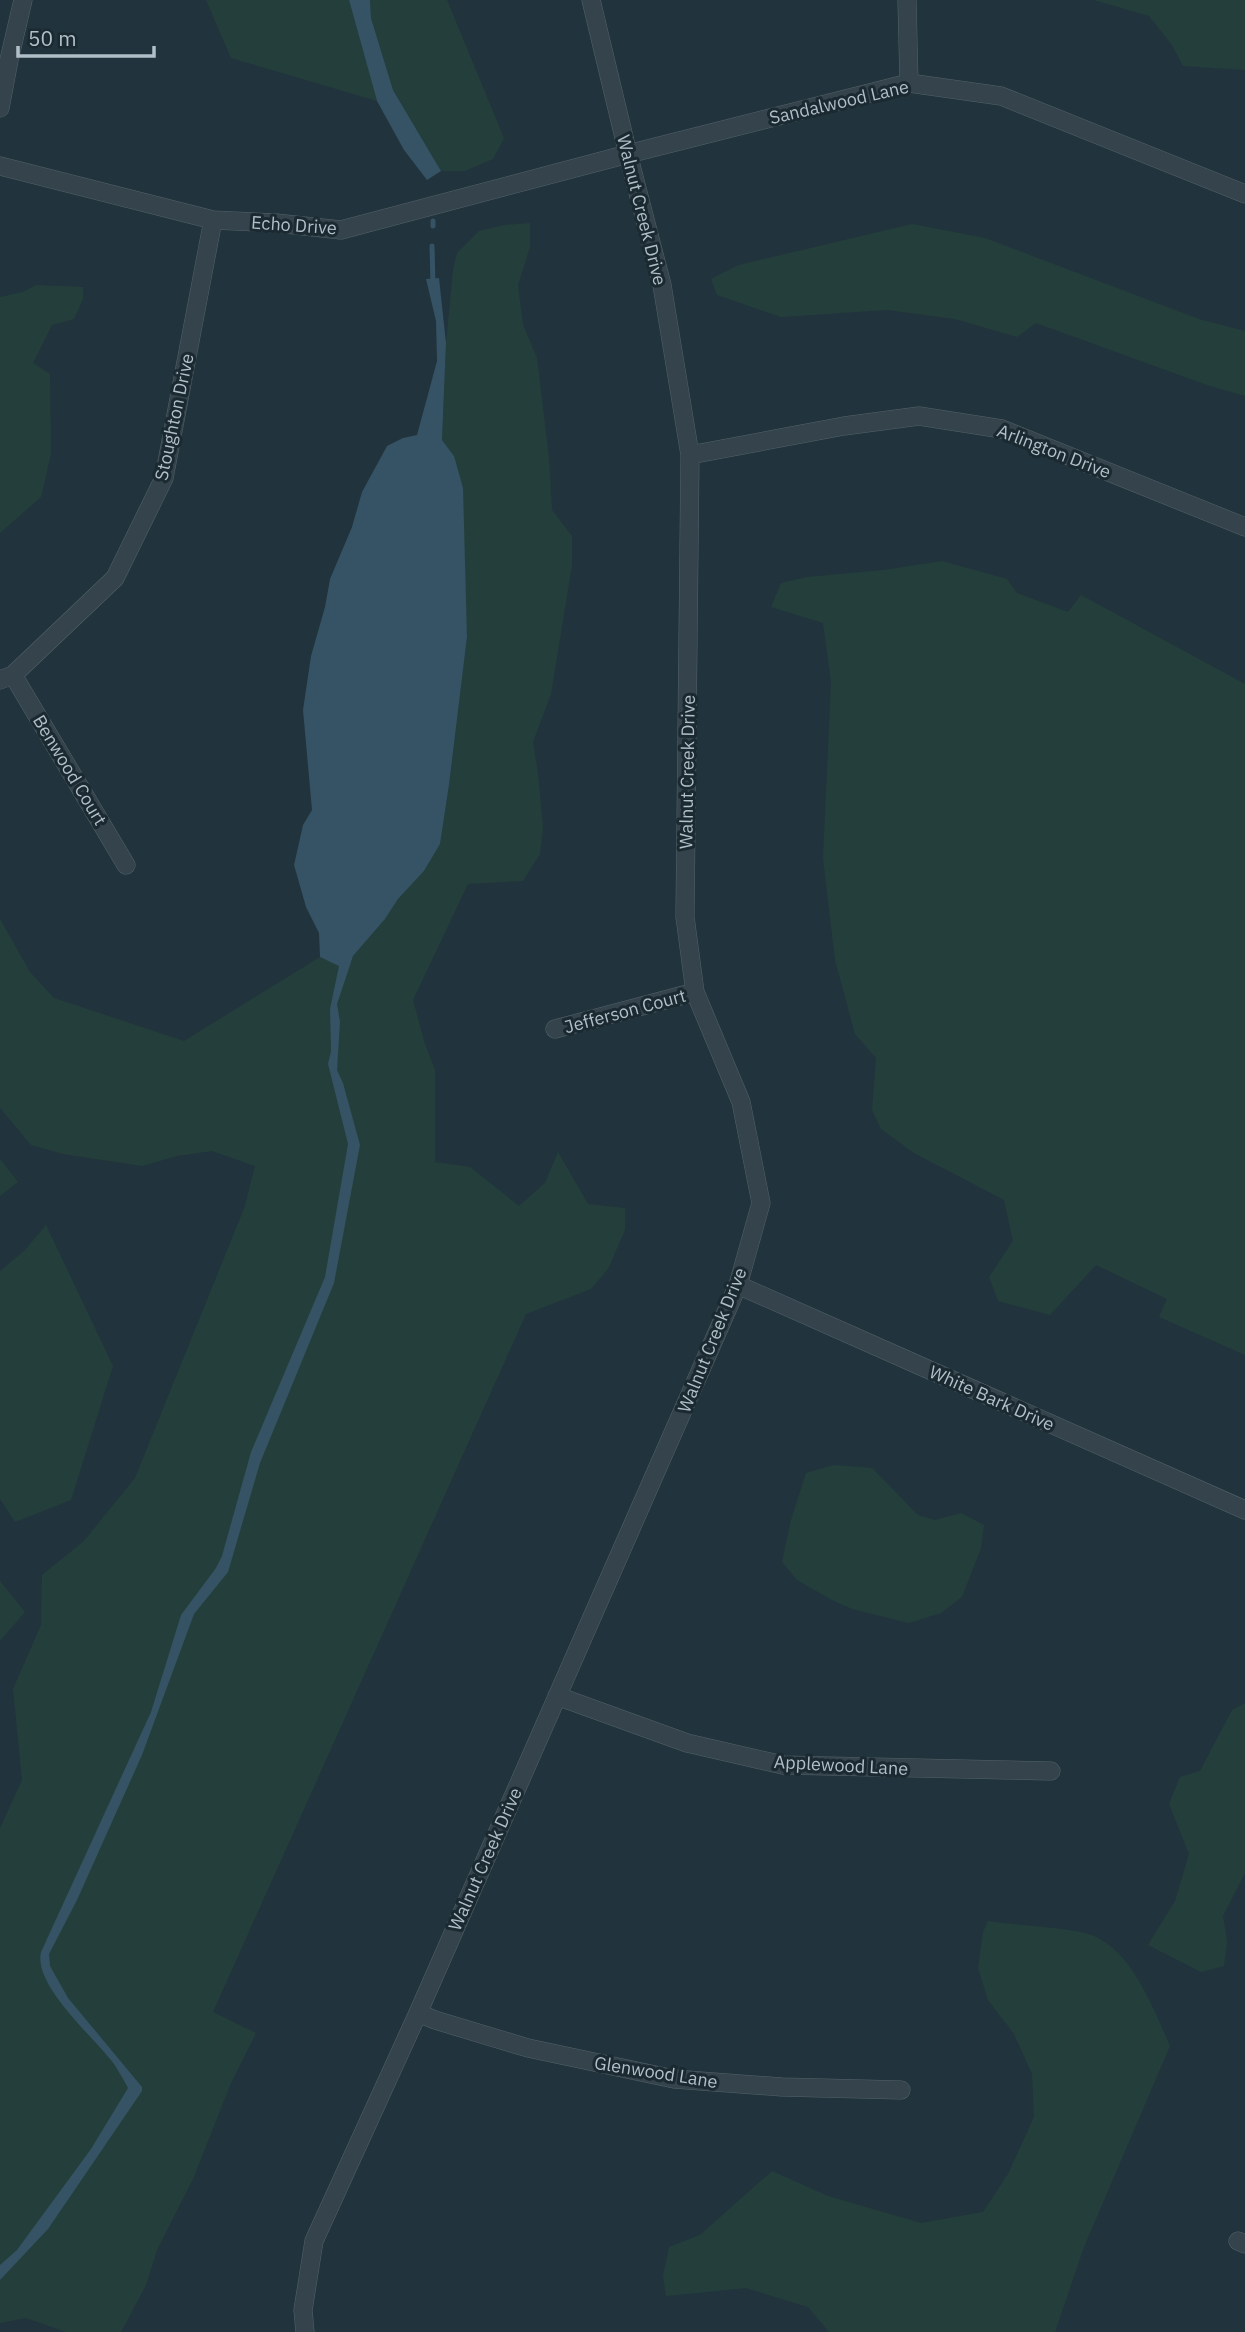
<svg xmlns="http://www.w3.org/2000/svg" width="1245" height="2332" viewBox="0 0 1245 2332" font-family="'IBM Plex Sans',sans-serif">
<style>
.green{fill:#243f3b}
.water{fill:#355364}
.lines{fill:none;stroke-linecap:round;stroke-linejoin:round}
.stream{stroke:#355364;stroke-width:5}
.street-casing{stroke:#54626a;stroke-width:19}
.street{stroke:#35444c;stroke-width:18}
.labels{text-anchor:middle;dominant-baseline:central;stroke-width:6;stroke-linejoin:round;paint-order:stroke}
.street-label{font-size:18px;fill:#b1bfc8;stroke:#1b2931}
</style>
<rect width="100%" height="100%" fill="#21333c"/>
<path class="green" d="M206,0H349L377,101L231,58Z
M370,0H447L504,138L493,159L465,171H441L393,90L371,18Z
M1094,0H1245V70L1183,66L1172,45L1149,16Z
M530,223V247L518,285L523,325L537,358L549,458L552,510L572,536V565L551,694L533,742L538,774L543,828L540,854L523,881L468,884L413,1000L425,1044L435,1070V1162L470,1167L519,1206L545,1183L558,1152L588,1204L625,1208V1230L608,1269L591,1289L526,1314L213,2012L256,2033L231,2083L193,2179L157,2250L146,2285L121,2332H66L26,2318L0,2323V1828L22,1780L13,1689L41,1625L42,1575L84,1541L135,1478L245,1206L255,1166L212,1151L177,1156L142,1166L63,1154L31,1145L0,1108V919L30,972L54,998L184,1041L320,957L348,969L353,956L385,919L398,899L424,871L440,844L449,785L467,637L454,456L442,440L446,343L453,270L457,253L479,231L504,225Z
M912,224L985,238L1199,319L1245,331V396L1207,385L1036,323L1017,337L955,319L887,310L781,317L717,295L711,279L739,265Z
M36,285L83,287V299L74,319L52,325L33,363L50,374L51,454L41,497L0,533V297L23,292Z
M942,561L1007,579L1017,593L1068,612L1081,595L1245,684V1355L1159,1317L1167,1299L1096,1265L1050,1315L998,1301L989,1277L1013,1241L1004,1200L914,1153L881,1129L872,1110L876,1058L855,1034L835,960L823,858L831,682L823,623L771,607L781,583L807,577L884,570Z
M0,1159L18,1182L0,1196Z
M46,1225L113,1366L71,1500L15,1522L0,1499V1271L25,1250Z
M833,1465L872,1468L918,1515L935,1520L961,1513L984,1525L981,1548L962,1597L941,1613L909,1623L852,1609L832,1600L797,1580L782,1562L791,1520L806,1473Z
M0,1581L25,1612L0,1641Z
M1245,1703V1873L1223,1916L1227,1941L1224,1966L1201,1972L1148,1945L1175,1901L1189,1854L1169,1804L1180,1777L1200,1771L1232,1710Z
M988,1921C1019,1926 1055,1926 1085,1933C1130,1944 1153,2008 1170,2046L1084,2247L1055,2332H829L808,2307L746,2288L666,2296L663,2276L669,2247L700,2235L772,2171L828,2196L921,2223L983,2212L1008,2174L1034,2117L1032,2074L1014,2034L988,2000L978,1968L983,1932Z"/>
<path class="water" d="M349,0H370L371,18L393,90L441,171L427,180L404,150L377,101Z
M439,278L446,343L442,440L454,456L463,488L467,637L449,785L440,844L424,871L398,899L385,919L353,956L337,1004L340,1022L337,1070L343,1083L360,1145L334,1283L260,1463L228,1572L194,1614L142,1755L77,1900L49,1954L50,1966L68,1998L142,2087V2091L48,2229L0,2280V2265L17,2250L91,2149L128,2088C124,2080 119,2072 114,2064C95,2038 33,1986 41,1952L151,1712L181,1615L216,1568L222,1556L251,1452L325,1277L348,1144L328,1064L331,1051L330,1009L339,966L320,957L319,933L306,907L294,865L303,825L312,810L303,710L311,656L325,607L330,579L352,527L362,492L387,446L403,438L417,435L437,361L436,321L426,279Z"/>
<g class="lines">
<path class="stream" d="M433,226V221
M432,246L433,285"/>
<defs>
<path id="street" d="M907,0L909,83
M0,108L9,60L23,0
M0,166L213,220L276,223L341,230L628,154L909,83L1001,96L1245,194
M690,455L844,426L919,416L1002,429L1245,527
M13,675L126,865
M0,680L13,675L115,578L164,478L213,220
M555,1029L695,992
M738,1285L1245,1510
M557,1696L687,1743L783,1765L1051,1771
M418,2013L435,2020L528,2048L674,2079L782,2087L901,2090
M1238,2241L1245,2244
M305,2332L303,2310L314,2241L418,2013L738,1285L761,1203L741,1102L695,992L685,917L690,455L662,285L628,154L591,0"/>
</defs>
<use href="#street" class="street-casing"/>
<use href="#street" class="street"/>
</g>
<g class="labels">
<g class="street-label">
<text transform="translate(839 102) rotate(-13)">Sandalwood Lane</text>
<text transform="translate(642 210) rotate(76)">Walnut Creek Drive</text>
<text transform="translate(294 225) rotate(4)">Echo Drive</text>
<text transform="translate(174 417) rotate(-78)">Stoughton Drive</text>
<text transform="translate(1054 451) rotate(21)">Arlington Drive</text>
<text transform="translate(70 770) rotate(59)">Benwood Court</text>
<text transform="translate(687 772) rotate(-89)">Walnut Creek Drive</text>
<text transform="translate(625 1011) rotate(-15)">Jefferson Court</text>
<text transform="translate(712 1340) rotate(-68)">Walnut Creek Drive</text>
<text transform="translate(992 1398) rotate(24)">White Bark Drive</text>
<text transform="translate(841 1765) rotate(3)">Applewood Lane</text>
<text transform="translate(485 1859) rotate(-66)">Walnut Creek Drive</text>
<text transform="translate(656 2072) rotate(9)">Glenwood Lane</text>
</g>
</g>
<path d="M18 46v10h136v-10" fill="none" stroke="#b1bfc8" stroke-width="3.5"/>
<text x="28" y="46" font-size="21" fill="#b1bfc8" stroke="#1b2931" stroke-width="5" paint-order="stroke">50 m</text>
</svg>
